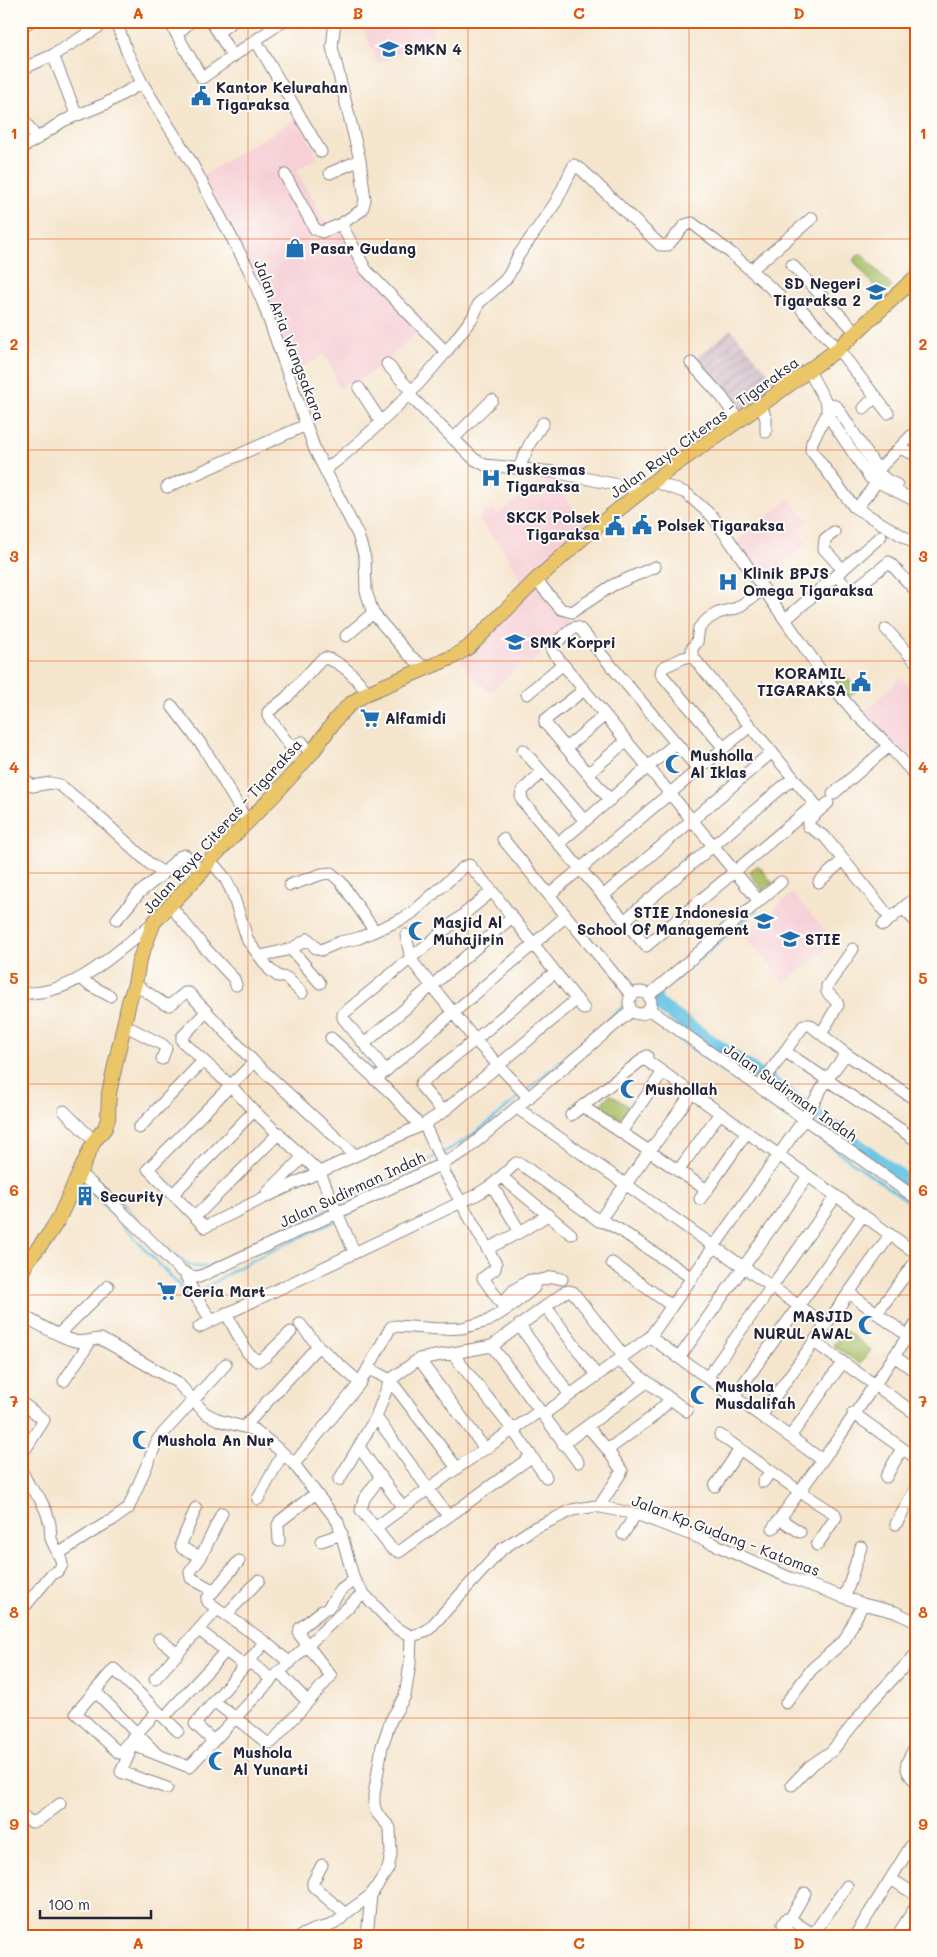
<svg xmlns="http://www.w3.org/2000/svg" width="937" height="1957" viewBox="0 0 937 1957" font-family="Mali,sans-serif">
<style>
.built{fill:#f6cfd7}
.industrial{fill:url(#industrial-furrows)}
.pitch{fill:#a6be64;stroke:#647050}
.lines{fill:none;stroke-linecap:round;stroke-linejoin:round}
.stream{stroke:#66c3e4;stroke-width:2.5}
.river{stroke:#66c3e4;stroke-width:14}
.minor-casing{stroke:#8c8484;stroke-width:13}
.major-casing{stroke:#8c8484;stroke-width:16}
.minor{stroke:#fff;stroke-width:11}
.major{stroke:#eac669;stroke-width:14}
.grid{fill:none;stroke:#de560e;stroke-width:1;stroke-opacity:0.55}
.labels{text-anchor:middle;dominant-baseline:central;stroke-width:4;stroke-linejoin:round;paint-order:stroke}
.poi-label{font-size:15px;font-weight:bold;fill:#22223b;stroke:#fdfcf7;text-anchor:start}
.street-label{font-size:15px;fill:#22223b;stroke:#fdfcf7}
.neatline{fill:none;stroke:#de560e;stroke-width:2}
.grid-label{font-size:16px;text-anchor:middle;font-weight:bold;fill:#de560e}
</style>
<defs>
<pattern id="industrial-furrows" width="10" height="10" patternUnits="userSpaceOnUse" patternTransform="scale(1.25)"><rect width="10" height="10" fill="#d1bdc9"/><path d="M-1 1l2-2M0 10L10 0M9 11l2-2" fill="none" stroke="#b3a2ae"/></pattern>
</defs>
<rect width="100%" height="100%" fill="#fdfcf7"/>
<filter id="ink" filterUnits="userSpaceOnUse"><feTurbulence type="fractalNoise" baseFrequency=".02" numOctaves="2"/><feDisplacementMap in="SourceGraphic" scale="10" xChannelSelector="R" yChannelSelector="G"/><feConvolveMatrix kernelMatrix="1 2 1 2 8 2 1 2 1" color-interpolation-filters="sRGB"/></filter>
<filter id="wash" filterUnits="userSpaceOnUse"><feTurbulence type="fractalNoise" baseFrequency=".0096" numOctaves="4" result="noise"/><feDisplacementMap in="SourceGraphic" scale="20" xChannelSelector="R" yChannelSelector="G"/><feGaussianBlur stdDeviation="1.12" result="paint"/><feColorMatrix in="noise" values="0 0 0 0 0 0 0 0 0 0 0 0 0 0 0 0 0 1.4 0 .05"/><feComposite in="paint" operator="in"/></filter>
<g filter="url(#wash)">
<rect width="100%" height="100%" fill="#f5e5cd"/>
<path class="built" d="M339,21H428L435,34L378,64L363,29H340Z
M297,118L318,157L296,170L328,226L335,222L419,331L383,364L353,384L350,381L339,389L328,359L323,355L294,373L204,175Z
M547,477L590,527L524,585L503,549L478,519L492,508L498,514Z
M789,499L808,521L797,530L808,543L764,579L735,543Z
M536,585L573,625L530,664L526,661L489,693L459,659Z
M900,677L916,692V747L906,757L863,714Z
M792,893L835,941L785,983L745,937Z"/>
<path class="industrial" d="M731,329L777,383L740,414L694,360Z"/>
<path class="pitch" d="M861,253L892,287L882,296L853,260Z
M844,674L857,690L849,697L835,681Z
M758,865L773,883L763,891L749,872Z
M610,1094L629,1107L620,1119L600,1105Z
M845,1330L871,1350L860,1364L833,1345Z"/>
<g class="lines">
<path class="stream" d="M655,997L756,911
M631,1018L647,1017L793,1121
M526,1091L624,1006
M804,1128L916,1207
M442,1153C471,1139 497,1116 521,1095
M86,1169L105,1187
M85,1185L186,1293L190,1295
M113,1195C130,1212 169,1258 190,1265C196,1268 202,1267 209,1266L286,1227L330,1208
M337,1205L434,1157
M344,1217L356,1210
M198,1293C240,1263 289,1243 336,1221"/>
<path class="river" d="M655,997L656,1003L762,1077
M770,1082L804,1106
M818,1116L916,1188"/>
</g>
</g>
<g filter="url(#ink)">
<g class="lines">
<defs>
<path id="minor" d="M116,21L127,52L142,83L191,162L249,270L263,303L315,450L358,535L365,558L366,591L373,613L409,655L425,668
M169,21L202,78L283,21
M211,21L233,57
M915,21L916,22
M21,27L31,21
M218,32L234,21
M177,34L191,21
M256,41L321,152
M53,55L108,21
M22,69L53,55L76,114
M21,116L37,139
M21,149L63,121L105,104L142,83
M330,173L360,160
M285,175L315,229L322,232L341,224
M792,265L856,332
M751,270L812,218
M802,310L838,349L888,413
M446,352L473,317L479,303L505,280L510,273L518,256L556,202L574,165L582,170L660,245H668L685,225L692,223L731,253L779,295
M691,363L722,397L738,420
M387,364L412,392
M809,371L827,404V414L870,478L916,501
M359,388L381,422
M409,395L474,459L485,465L554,472L643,490
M831,404L837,407L881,475L887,480L897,485
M761,405L766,419V432
M837,407L827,414L812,442L811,450L854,507L916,544
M864,408L876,396
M453,439L492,400
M899,448L916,455
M519,468L530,443L543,423
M325,470C369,436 410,396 446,352L366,270L341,224L362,210L365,200L360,160L332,47L335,21
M874,474L916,431
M653,481L686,493L713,517L828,681L856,714L889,746L916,776
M167,487L306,425
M857,509C862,499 871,493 875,483
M834,532L825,539L824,549L843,570
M837,576L849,590L852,591L889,562L916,591
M536,580L561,609L572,612L613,585L655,567
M764,589L737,608L718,613L708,619L699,628L697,642L692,648V656L820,810
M785,620L881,536
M886,629L916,662
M346,636L373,613
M692,656L683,658L664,667L662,669L661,674L724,748
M584,690L545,720V723L610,800
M527,694L563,664
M172,706L204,748L247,821
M566,748L605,715
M523,750L585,821
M311,754L302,742L292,747L290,746L268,716V712L286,698L320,661L325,658C341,661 358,679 367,693
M698,769L581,630L577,627L573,628L552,646V651L759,901
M542,772L522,791L521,797L524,803L646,946L815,804
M588,774L626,741
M21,777L33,786L50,783L60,785L99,817L151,865L164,873L179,857L185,855L202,872
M833,794L889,746
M828,803L810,819L808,826L825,837L891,919
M503,839L632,996
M558,844L676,743
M210,860L225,878L232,892L248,941L270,970L278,976L287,978L302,993
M819,882L843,860
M290,885L322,874L331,873L341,882L374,930
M549,895L750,726
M603,896L772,752
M170,905L203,946L234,979L236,985
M903,908L916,922
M117,919L139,893L164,873
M624,921L793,778
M883,925L916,897
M406,935L411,960L475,1040L529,1098
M291,949L308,939L316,948L321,950L340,942L359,938L402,919L412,913L464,867L469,865L492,891L584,1009
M261,956L291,949L320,983
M81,978L88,984L110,996
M135,984L164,1004L170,1005L185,993H189L254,1062L355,1155
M629 1003a11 11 0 1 1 22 0a11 11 0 1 1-22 0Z
M21,993C75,996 115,953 154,922
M648,996L781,882
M649,1009L916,1198
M206,1012L182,1037V1041L231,1086L254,1111L320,1173L354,1252
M124,1025L163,1045L166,1048L162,1059
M821,1034L838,1005L836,1001L827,992V986L853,949
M331,1038L393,1095L420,1126
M364,1044L512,917
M786,1052L916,1140
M643,1058L916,1253
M254,1062L148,1169L205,1227L261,1199L424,1124L443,1112L577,999
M386,1071L343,1018V1014L492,891
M375,1080L566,916
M759,1087L804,1025H810L846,1054L916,1100
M582,1106L707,1190L700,1199
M517,1108L826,1325
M64,1111L94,1141
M443,1112L421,1086V1083L475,1040L555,972
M571,1115L647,1056
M424,1124L439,1156L445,1174L496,1264L495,1269L483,1278L505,1309
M139,1128L203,1061
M621,1132L663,1072
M678,1171L720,1113
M79,1173L109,1199L180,1270L191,1276L199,1277L442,1164L465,1151L631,1011
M502,1177L571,1234
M492,1185L520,1232
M707,1190L747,1132
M267,1193L303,1157
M173,1194L254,1111
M195,1217L279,1133
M599,1221L692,1093
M487,1249L520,1232L548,1215
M612,1263L672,1306
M184,1272L195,1295L211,1320
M849,1293L908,1336
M510,1307L534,1288V1284L530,1280
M546,1307L597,1376
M226,1313L247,1352L257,1361L265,1357L291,1332
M877,1313L916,1261
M21,1315C38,1323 56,1336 75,1341C84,1343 92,1339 101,1339L177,1382L205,1413L221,1421L255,1430L283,1453L294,1464L338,1522L354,1580L363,1593L396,1628L411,1636L422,1633L429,1629L502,1549L534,1528L554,1519L572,1510L596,1506L636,1514L705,1540L790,1578L863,1604L895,1612L916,1622
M300,1324L318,1346L360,1383
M519,1325L570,1395
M199,1327L476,1195L492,1185L516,1163L521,1164L599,1221L607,1223L620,1230L692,1278
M59,1334L108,1286
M650,1337L821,1459
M814,1342L916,1414
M492,1346L578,1462
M452,1353L513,1430L546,1477
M894,1356L916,1372
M679,1358L808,1176
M419,1359L485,1449
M619,1361L687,1411
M368,1368L390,1380L457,1468
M707,1378L836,1196
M64,1381L90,1342
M734,1397L863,1215
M21,1402L44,1420L21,1456
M853,1413L916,1458
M544,1414L650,1337L804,1119L826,1081L846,1054
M761,1416L890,1235
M376,1417L448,1516
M245,1426L318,1346
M588,1427L607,1449L610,1448L651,1418L671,1399
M720,1435L799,1491L835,1514L836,1517L817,1545
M790,1437L842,1363
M563,1444L647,1382
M359,1447L403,1508
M294,1464L360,1383L391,1327L396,1326L440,1329L462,1328L488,1321L510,1307L505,1300L514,1290L530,1280L537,1281L553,1277L562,1279
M21,1470L30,1487L39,1497L46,1511L50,1524L51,1539L61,1560L62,1565L59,1570L50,1576L21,1611
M381,1476L364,1499L361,1510L391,1548L399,1552L531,1457
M886,1477L902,1448
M339,1480L376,1417L390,1380L419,1359L492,1346L565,1292L569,1291L573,1292L624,1356
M763,1482L771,1471
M715,1486L740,1449
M258,1499L283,1453
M599,1507L622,1471L607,1449
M196,1508L181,1544L182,1548L201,1557L190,1572L191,1578L214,1591
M780,1519L800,1532
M896,1524L916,1488
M375,1528L457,1468L540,1411
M773,1528L837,1440L916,1324
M623,1534L636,1514
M279,1541L278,1525L280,1521L316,1493
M321,1541L342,1534
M58,1554L103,1525L114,1519L128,1509L158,1439L226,1364
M201,1557L222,1513
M239,1561L207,1599L208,1602L265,1642L290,1663
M845,1597L861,1547
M328,1608L341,1590L354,1580
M226,1615L259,1580
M199,1630L245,1666
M159,1639L178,1654
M249,1662L262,1671L271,1680
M279,1672L307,1701
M155,1679L217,1609
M95,1691L155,1752
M215,1702L266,1742L270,1743L274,1740L331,1676L299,1634L300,1628L322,1611
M786,1703L812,1669L844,1641L863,1604
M170,1711L225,1652
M178,1731L114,1669L76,1713L119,1753L129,1742L133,1745L189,1767L271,1680L363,1593
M132,1738L157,1712
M213,1741L195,1724L265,1642
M133,1745L121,1772L167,1788
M916,1747C905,1762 902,1769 916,1782
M792,1785L810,1766L832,1751L870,1703L916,1654
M21,1816L32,1822L37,1821L60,1804
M322,1865L313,1882V1886L345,1914L371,1895
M891,1879L916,1895
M790,1919L805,1893
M301,1936C319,1923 330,1933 345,1914
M367,1936L371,1895L388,1869L391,1855L390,1828L376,1812L374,1804V1795L382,1746L391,1720L405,1696L410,1664L411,1636
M791,1936L783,1924L786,1919H790L816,1936
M812,1936L847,1886
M855,1936L916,1838
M897,1936L916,1906"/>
<path id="major" d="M21,1276L26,1263L49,1234L59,1218L94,1141L105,1128L108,1119L109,1093L129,1002L135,984L139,961L154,922L202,872L210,860L274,795L311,754L336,719L349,705L367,693L453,657L469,647L536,580L585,536L672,467L761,405L838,349L916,277
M21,1308V1316"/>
</defs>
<use href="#minor" class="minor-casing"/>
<use href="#major" class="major-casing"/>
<use href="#minor" class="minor"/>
<use href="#major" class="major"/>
</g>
</g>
<path class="grid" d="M248,21V1936M468,21V1936M689,21V1936M21,239H916M21,450H916M21,661H916M21,873H916M21,1084H916M21,1295H916M21,1507H916M21,1718H916"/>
<defs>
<symbol id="school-bare" viewBox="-9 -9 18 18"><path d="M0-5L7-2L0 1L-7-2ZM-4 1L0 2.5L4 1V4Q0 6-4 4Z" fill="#1f6fb2" stroke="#fdfcf7" stroke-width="2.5" paint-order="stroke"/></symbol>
<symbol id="civic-bare" viewBox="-9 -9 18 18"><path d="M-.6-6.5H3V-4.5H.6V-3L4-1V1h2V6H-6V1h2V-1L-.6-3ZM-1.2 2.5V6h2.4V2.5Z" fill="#1f6fb2" stroke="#fdfcf7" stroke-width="2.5" paint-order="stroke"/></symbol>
<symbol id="shop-bare" viewBox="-9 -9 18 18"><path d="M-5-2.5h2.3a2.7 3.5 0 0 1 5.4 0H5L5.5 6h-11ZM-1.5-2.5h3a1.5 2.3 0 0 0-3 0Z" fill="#1f6fb2" stroke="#fdfcf7" stroke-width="2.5" paint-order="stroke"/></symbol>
<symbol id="hospital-bare" viewBox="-9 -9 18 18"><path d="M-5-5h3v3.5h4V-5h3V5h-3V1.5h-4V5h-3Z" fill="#1f6fb2" stroke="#fdfcf7" stroke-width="2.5" paint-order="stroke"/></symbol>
<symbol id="supermarket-bare" viewBox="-9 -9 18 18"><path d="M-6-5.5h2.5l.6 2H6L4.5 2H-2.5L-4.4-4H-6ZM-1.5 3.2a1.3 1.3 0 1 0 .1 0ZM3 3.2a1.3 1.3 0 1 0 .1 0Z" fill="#1f6fb2" stroke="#fdfcf7" stroke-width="2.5" paint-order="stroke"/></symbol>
<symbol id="mosque-bare" viewBox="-9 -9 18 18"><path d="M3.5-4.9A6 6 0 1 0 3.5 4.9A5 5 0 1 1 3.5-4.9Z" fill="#1f6fb2" stroke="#fdfcf7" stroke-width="2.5" paint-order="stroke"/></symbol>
<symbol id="university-bare" viewBox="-9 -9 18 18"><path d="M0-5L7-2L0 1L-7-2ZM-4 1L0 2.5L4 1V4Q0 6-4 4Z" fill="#1f6fb2" stroke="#fdfcf7" stroke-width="2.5" paint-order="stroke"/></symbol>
<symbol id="building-bare" viewBox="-9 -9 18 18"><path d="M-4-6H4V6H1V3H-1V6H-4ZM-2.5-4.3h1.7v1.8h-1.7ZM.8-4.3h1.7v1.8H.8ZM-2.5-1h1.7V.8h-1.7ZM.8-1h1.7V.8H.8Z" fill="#1f6fb2" stroke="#fdfcf7" stroke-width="2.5" paint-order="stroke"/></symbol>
</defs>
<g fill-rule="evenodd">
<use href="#school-bare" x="375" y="35" width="28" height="28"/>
<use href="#civic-bare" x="187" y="82" width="28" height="28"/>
<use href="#shop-bare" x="281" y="234" width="28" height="28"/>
<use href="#school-bare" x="862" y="278" width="28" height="28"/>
<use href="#hospital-bare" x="477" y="464" width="28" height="28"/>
<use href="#civic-bare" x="628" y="511" width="28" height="28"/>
<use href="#civic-bare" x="601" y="512" width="28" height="28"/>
<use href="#hospital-bare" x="714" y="568" width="28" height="28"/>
<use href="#school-bare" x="501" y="628" width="28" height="28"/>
<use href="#civic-bare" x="847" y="668" width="28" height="28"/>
<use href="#supermarket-bare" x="356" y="704" width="28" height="28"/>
<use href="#mosque-bare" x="661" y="750" width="28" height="28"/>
<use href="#university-bare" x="750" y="907" width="28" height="28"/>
<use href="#mosque-bare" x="404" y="917" width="28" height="28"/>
<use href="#university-bare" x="776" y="925" width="28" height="28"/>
<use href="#mosque-bare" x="616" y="1075" width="28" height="28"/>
<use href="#building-bare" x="71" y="1182" width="28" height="28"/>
<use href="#supermarket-bare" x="153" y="1277" width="28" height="28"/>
<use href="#mosque-bare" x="854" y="1311" width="28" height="28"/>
<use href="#mosque-bare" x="686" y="1381" width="28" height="28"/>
<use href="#mosque-bare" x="128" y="1426" width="28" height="28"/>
<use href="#mosque-bare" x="204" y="1747" width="28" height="28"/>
</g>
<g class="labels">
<g class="poi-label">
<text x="404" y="49">SMKN 4</text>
<text x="216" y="87">Kantor Kelurahan<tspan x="216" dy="17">Tigaraksa</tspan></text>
<text x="310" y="248">Pasar Gudang</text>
<text x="861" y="283" text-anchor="end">SD Negeri<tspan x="861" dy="17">Tigaraksa 2</tspan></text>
<text x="506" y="469">Puskesmas<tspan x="506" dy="17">Tigaraksa</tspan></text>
<text x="600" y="517" text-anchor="end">SKCK Polsek<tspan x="600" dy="17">Tigaraksa</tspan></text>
<text x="657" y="525">Polsek Tigaraksa</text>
<text x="743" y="573">Klinik BPJS<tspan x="743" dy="17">Omega Tigaraksa</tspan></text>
<text x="530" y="642">SMK Korpri</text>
<text x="846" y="673" text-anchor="end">KORAMIL<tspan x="846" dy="17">TIGARAKSA</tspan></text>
<text x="385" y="718">Alfamidi</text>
<text x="690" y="755">Musholla<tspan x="690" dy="17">Al Iklas</tspan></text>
<text x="749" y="912" text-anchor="end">STIE Indonesia<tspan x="749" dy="17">School Of Management</tspan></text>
<text x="433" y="922">Masjid Al<tspan x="433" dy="17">Muhajirin</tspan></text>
<text x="805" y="939">STIE</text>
<text x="645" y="1089">Mushollah</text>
<text x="100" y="1196">Security</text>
<text x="182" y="1291">Ceria Mart</text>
<text x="853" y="1316" text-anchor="end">MASJID<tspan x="853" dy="17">NURUL AWAL</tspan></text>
<text x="715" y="1386">Mushola<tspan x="715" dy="17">Musdalifah</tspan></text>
<text x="157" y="1440">Mushola An Nur</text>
<text x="233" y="1752">Mushola<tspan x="233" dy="17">Al Yunarti</tspan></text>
</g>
<g class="street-label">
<text transform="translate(290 340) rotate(69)">Jalan Aria Wangsakara</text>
<text transform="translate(704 427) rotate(-36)">Jalan Raya Citeras - Tigaraksa</text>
<text transform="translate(222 826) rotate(-48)">Jalan Raya Citeras - Tigaraksa</text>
<text transform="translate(791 1092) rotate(35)">Jalan Sudirman Indah</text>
<text transform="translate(352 1189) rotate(-25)">Jalan Sudirman Indah</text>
<text transform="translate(726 1535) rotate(21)">Jalan Kp.Gudang - Katomas</text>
</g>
</g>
<rect width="937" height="1957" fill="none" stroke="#fdfcf7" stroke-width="55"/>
<path d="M40 1910v8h111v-8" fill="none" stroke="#22223b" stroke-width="2.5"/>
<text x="48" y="1910" font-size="15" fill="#22223b" stroke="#fdfcf7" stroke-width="4" paint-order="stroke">100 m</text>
<rect x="28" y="28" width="882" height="1902" class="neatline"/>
<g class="grid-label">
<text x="138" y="19">A</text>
<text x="358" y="19">B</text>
<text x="579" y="19">C</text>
<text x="799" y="19">D</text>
<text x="14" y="139">1</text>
<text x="923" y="139">1</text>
<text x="14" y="350">2</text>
<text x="923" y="350">2</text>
<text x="14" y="562">3</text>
<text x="923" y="562">3</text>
<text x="14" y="773">4</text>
<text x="923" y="773">4</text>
<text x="14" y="984">5</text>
<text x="923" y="984">5</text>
<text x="14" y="1196">6</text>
<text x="923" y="1196">6</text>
<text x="14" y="1407">7</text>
<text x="923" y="1407">7</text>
<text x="14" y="1618">8</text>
<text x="923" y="1618">8</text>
<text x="14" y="1830">9</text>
<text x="923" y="1830">9</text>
<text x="138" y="1949">A</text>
<text x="358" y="1949">B</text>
<text x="579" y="1949">C</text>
<text x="799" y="1949">D</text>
</g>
</svg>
